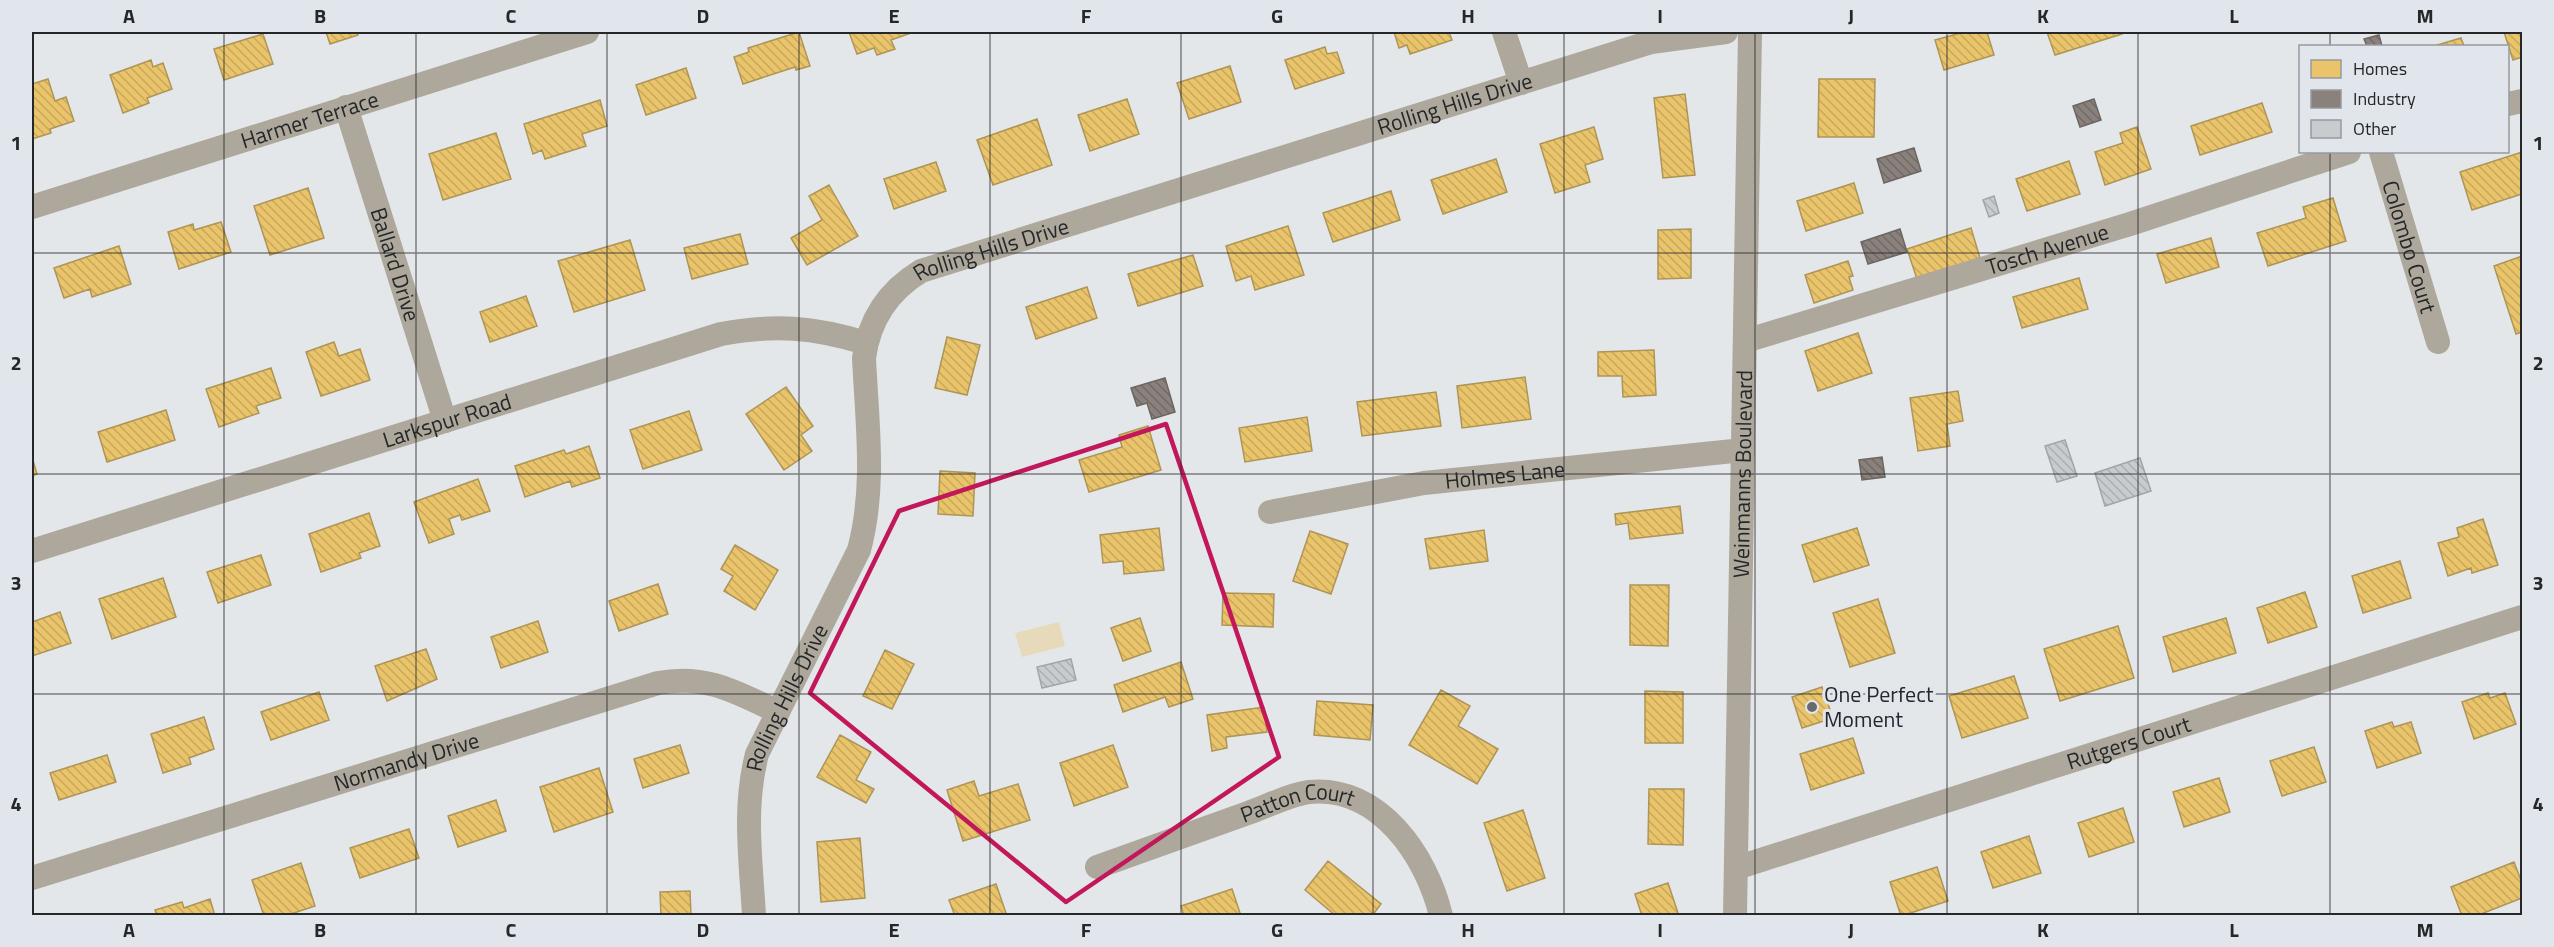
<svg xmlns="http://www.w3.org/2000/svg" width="2554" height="947" viewBox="0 0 2554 947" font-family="'Titillium Web',sans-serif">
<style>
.garden{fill:#e6dabb}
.homes{fill:url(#homes-back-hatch);stroke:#ae9556;stroke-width:1.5}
.industry{fill:url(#industry-back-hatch);stroke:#6c6663;stroke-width:1.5}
.building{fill:url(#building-back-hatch);stroke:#a3a4a7;stroke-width:1.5}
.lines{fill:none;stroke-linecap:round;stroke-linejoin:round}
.street{stroke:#ada89b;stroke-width:24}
.marked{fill:none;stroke:#c2185b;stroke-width:4.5;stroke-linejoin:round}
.grid{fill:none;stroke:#252729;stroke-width:1.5;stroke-opacity:0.55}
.poi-dot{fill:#686a6d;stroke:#e1e6ed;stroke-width:2}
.labels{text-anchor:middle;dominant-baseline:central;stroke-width:6;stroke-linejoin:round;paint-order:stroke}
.street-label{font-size:22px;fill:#252729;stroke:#e1e6ed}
.poi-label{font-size:22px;fill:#252729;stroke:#e1e6ed;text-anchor:start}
.neatline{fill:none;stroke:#252729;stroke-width:2}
.grid-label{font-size:20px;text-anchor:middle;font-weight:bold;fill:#252729}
</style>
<defs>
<pattern id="homes-back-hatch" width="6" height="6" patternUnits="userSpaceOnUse" patternTransform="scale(1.5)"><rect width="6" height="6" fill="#e9c46a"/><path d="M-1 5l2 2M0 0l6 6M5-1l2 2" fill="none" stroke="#c8a85c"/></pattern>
<pattern id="industry-back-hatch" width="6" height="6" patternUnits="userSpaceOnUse" patternTransform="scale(1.5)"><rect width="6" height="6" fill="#8a817c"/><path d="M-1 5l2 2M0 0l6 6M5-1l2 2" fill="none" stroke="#716a66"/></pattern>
<pattern id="building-back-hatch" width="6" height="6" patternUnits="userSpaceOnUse" patternTransform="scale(1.5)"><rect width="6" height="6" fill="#c9ccce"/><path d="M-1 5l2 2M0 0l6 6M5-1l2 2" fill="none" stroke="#acafb1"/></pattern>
</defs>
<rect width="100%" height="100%" fill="#e4e7ea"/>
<path class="garden" d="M1059,622L1065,646L1022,657L1015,633Z"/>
<path class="homes" d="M326,32H357L358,35L330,44Z
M799,32L810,66L796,70L795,67L743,84L734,57L749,52L748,48Z
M849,32H911V33L891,40L895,49L877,55L874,48L857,54Z
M1394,32H1449L1452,40L1410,54L1407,45L1399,48Z
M1964,32H1987L1994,55L1944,70L1935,40Z
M2047,32H2121L2122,34L2055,55Z
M2504,32H2522V57L2513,60Z
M263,34L273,64L224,80L214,49Z
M2461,38L2464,46H2434Z
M1325,47L1327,54L1337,52L1344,73L1295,89L1285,60Z
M151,60L153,67L163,63L172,89L147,98L149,103L123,113L110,75Z
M1230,66L1241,102L1189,119L1177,83Z
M686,68L696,98L646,115L636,85Z
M48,79L55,101L66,97L74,121L50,129L51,133L32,139V84Z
M1819,79H1875L1874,137H1818Z
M1685,94L1695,175L1663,178L1654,98Z
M1127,99L1139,134L1090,151L1078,115Z
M600,100L607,126L582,134L586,146L545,159L542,150L533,154L524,124Z
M2262,103L2272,132L2200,155L2191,126Z
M1037,119L1052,165L993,185L977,140Z
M1594,127L1603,159L1585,165L1590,182L1555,193L1540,144Z
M2137,127L2151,169L2105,185L2095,152L2123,143L2120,133Z
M496,133L511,179L443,200L429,154Z
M2522,152V194L2472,210L2460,172Z
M1496,159L1507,192L1443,214L1431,180Z
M2069,161L2080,194L2027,211L2016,179Z
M936,162L946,191L894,209L884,179Z
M1854,183L1863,213L1806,231L1797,201Z
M829,185L858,236L807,265L791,238L822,220L809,196Z
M308,188L324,238L270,255L254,206Z
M1391,191L1400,220L1333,242L1323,213Z
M2333,198L2346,241L2268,266L2257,233L2306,218L2303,207Z
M221,222L231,252L179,269L168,232L193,224L194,230Z
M1288,226L1304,275L1255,290L1251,276L1236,281L1226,246Z
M1971,228L1980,258L1917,279L1907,249Z
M1691,229V278L1658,279V230Z
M740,234L748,264L692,279L684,248Z
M2211,238L2219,267L2166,283L2157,254Z
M630,240L645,290L574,312L558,261Z
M119,246L131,284L92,297L90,289L64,298L54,268Z
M1193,255L1203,286L1138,306L1128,274Z
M2522,256V332L2516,334L2494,266Z
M1848,261L1853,276L1849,277L1853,290L1814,303L1805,275Z
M2079,278L2088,309L2022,328L2013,297Z
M1087,287L1097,318L1036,339L1026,307Z
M526,296L537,326L490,342L480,312Z
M1858,333L1872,373L1818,391L1805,351Z
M947,337L980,345L967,395L935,388Z
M334,342L339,356L360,349L370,380L321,396L306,352Z
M1654,350L1656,395L1623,397L1622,376H1598V352Z
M271,368L281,398L256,406L259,413L219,427L206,389Z
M1525,377L1531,419L1462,428L1457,386Z
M786,387L813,426L801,435L812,451L784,470L746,414Z
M1958,391L1963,421L1947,424L1950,446L1918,451L1910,398Z
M1436,392L1441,426L1362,436L1357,402Z
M166,410L175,440L107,462L98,432Z
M689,411L702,450L643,469L630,430Z
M1307,417L1312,451L1245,462L1239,428Z
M1148,426L1161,470L1089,492L1079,460L1122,447L1119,435Z
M589,446L600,478L572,487L570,481L525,497L515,466L564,450L566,454Z
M32,457L37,474L32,476Z
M940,471L975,473L973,516L938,514Z
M478,479L490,511L462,520L460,515L449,519L454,534L429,543L414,502Z
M1680,506L1683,533L1630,539L1628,523L1616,525L1615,514Z
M369,513L380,546L359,553L361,558L321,572L309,534Z
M2483,519L2498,565L2472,573L2471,568L2448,576L2438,543L2459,537L2457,528Z
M1159,528L1164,570L1124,574L1123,561L1103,563L1100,535Z
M1857,528L1869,565L1814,582L1802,545Z
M1484,530L1488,561L1430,569L1425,539Z
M1310,531L1348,544L1331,594L1293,581Z
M735,545L778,570L755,610L724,591L733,576L721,569Z
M261,555L271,585L218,603L207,572Z
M2400,561L2411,598L2363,613L2352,576Z
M163,578L176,617L112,639L99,599Z
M658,584L668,614L619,631L609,601Z
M1630,585H1669L1668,646L1630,645Z
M2305,592L2317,627L2268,643L2257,608Z
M1223,593L1274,594L1273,627L1222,625Z
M1878,599L1895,653L1850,667L1833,613Z
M60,612L71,643L32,656V622Z
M1140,618L1151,651L1123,661L1111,628Z
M2226,618L2236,653L2173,672L2163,637Z
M538,621L548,652L501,668L491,637Z
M2118,626L2134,678L2060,701L2044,649Z
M426,649L437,679L387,701L375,666Z
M885,650L914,664L892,709L863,696Z
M1181,662L1193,699L1169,707L1165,697L1123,712L1114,685Z
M2014,676L2028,718L1962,738L1949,696Z
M1822,687L1833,718L1802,728L1792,697Z
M1441,690L1470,706L1458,726L1498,749L1477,784L1409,745Z
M1645,691L1683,692V743H1645Z
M319,692L329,720L271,740L261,712Z
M2488,693L2490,698L2505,693L2516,724L2474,739L2462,702Z
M1317,701L1373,705L1370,740L1314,735Z
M1264,707L1267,732L1226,737L1227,748L1212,751L1207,715Z
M204,717L214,749L189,758L191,764L163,773L151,734Z
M2392,722L2394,727L2411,722L2421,753L2377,768L2365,731Z
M840,735L871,752L856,780L874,789L866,803L817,777Z
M1853,738L1864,773L1811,790L1800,754Z
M680,745L689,773L643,788L634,759Z
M1113,745L1128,787L1074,806L1060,763Z
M2314,747L2326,782L2282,796L2270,761Z
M107,755L116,782L59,800L50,773Z
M599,768L613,812L554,832L540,787Z
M2219,778L2230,812L2184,827L2173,792Z
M974,781L979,796L1018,784L1030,820L963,841L947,790Z
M1649,789H1684L1683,845L1648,844Z
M496,800L506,831L458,847L448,816Z
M2123,808L2134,842L2089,857L2078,823Z
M1523,810L1545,878L1507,891L1484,823Z
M409,829L419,858L360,878L350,848Z
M2029,836L2041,873L1993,888L1981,852Z
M860,838L865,898L821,902L817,842Z
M1328,861L1381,904L1372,916H1336L1305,890Z
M2514,862L2522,883V898L2476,916H2462L2451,887Z
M301,863L315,906L285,916H264L252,880Z
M1937,867L1948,901L1901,916L1890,882Z
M1668,883L1679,916H1642L1635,894Z
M996,884L1007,916H955L949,900Z
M1232,889L1241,916H1184L1181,906Z
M690,891L691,916H661L660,892Z
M210,899L215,916H157L155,910L182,902L184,908Z"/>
<path class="industry" d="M2379,35L2382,46H2367L2364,39Z
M2094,99L2101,120L2080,127L2073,106Z
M1914,148L1921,171L1884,183L1877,159Z
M1900,229L1907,252L1868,264L1861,242Z
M1165,378L1175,412L1152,419L1147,403L1137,406L1131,388Z
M1882,457L1885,477L1862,480L1859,460Z"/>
<path class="building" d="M1994,196L1999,213L1989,217L1983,200Z
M2065,440L2077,476L2057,482L2045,446Z
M2140,458L2151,491L2105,506L2095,473Z
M1071,659L1076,680L1042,688L1037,667Z"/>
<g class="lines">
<g class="street">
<path d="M1504,32L1521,83"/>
<path d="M2508,104L2522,101"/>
<path id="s1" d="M346,107L445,421"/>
<path id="s2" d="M2381,152L2438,342"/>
<path id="s3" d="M32,207L587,32"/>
<path id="s4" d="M1745,341L2130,224L2349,152"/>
<path id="s5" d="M1270,512L1424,483L1743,450"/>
<path id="s6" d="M32,551L721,334C775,324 813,327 866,343"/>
<path id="s7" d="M1097,867C1148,849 1198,831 1248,813C1268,806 1288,795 1309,792C1379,785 1427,856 1441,916"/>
<path id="s8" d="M1736,868L2522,617"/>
<path id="s9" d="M32,878L658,683C706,674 736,692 778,712"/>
<path id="s10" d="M754,916C751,861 743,808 757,754L859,550C876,487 867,422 864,358C869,320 888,291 921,271L1651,42L1726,32"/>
<path id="s11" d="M1735,916L1750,32"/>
</g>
</g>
<path class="marked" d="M1166,424L1279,757L1066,902L810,693L899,511Z"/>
<path class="grid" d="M224,32V916M416,32V916M607,32V916M799,32V916M990,32V916M1181,32V916M1373,32V916M1564,32V916M1755,32V916M1947,32V916M2138,32V916M2330,32V46M2330,152V916M32,253H2522M32,474H2522M32,694H2522"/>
<circle class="poi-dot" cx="1812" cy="707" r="6"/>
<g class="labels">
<g class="street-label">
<text stroke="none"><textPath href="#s10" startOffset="1251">Rolling Hills Drive</textPath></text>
<text stroke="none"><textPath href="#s3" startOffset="291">Harmer Terrace</textPath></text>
<text stroke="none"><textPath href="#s2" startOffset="99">Colombo Court</textPath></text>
<text stroke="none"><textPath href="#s4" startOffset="316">Tosch Avenue</textPath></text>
<text stroke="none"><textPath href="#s10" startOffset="765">Rolling Hills Drive</textPath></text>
<text stroke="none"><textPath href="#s1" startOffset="165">Ballard Drive</textPath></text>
<text stroke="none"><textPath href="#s6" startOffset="435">Larkspur Road</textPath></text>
<text stroke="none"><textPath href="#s11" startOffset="442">Weinmanns Boulevard</textPath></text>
<text stroke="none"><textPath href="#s5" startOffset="238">Holmes Lane</textPath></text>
<text stroke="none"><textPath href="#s10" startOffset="226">Rolling Hills Drive</textPath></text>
<text stroke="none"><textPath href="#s8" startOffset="412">Rutgers Court</textPath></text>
<text stroke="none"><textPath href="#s9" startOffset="392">Normandy Drive</textPath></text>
<text stroke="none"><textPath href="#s7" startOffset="212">Patton Court</textPath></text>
</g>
<g class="poi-label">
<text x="1824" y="694">One Perfect<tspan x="1824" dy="25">Moment</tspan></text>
</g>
</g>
<rect width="2554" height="947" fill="none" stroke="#e1e6ed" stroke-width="66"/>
<rect x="2299" y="45" width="210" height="108" fill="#e1e6ed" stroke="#969a9f" stroke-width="1.5"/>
<rect x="2311" y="60" width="30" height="18" fill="#e9c46a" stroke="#969a9f" stroke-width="1.5"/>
<text x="2353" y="75" font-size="18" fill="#252729">Homes</text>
<rect x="2311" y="90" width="30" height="18" fill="#8a817c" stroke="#969a9f" stroke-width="1.5"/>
<text x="2353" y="105" font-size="18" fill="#252729">Industry</text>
<rect x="2311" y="120" width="30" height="18" fill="#c9ccce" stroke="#969a9f" stroke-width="1.5"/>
<text x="2353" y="135" font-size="18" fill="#252729">Other</text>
<rect x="33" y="33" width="2488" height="881" class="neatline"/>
<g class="grid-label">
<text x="129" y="23">A</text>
<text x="320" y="23">B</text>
<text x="511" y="23">C</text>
<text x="703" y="23">D</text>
<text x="894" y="23">E</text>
<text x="1086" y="23">F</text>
<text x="1277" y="23">G</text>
<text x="1468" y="23">H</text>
<text x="1660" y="23">I</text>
<text x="1851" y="23">J</text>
<text x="2043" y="23">K</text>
<text x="2234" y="23">L</text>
<text x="2425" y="23">M</text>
<text x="16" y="150">1</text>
<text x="2538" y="150">1</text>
<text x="16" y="370">2</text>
<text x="2538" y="370">2</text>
<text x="16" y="590">3</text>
<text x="2538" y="590">3</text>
<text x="16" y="811">4</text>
<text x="2538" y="811">4</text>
<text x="129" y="937">A</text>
<text x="320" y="937">B</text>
<text x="511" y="937">C</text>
<text x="703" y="937">D</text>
<text x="894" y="937">E</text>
<text x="1086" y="937">F</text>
<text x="1277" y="937">G</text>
<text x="1468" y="937">H</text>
<text x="1660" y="937">I</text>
<text x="1851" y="937">J</text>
<text x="2043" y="937">K</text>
<text x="2234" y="937">L</text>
<text x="2425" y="937">M</text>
</g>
</svg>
